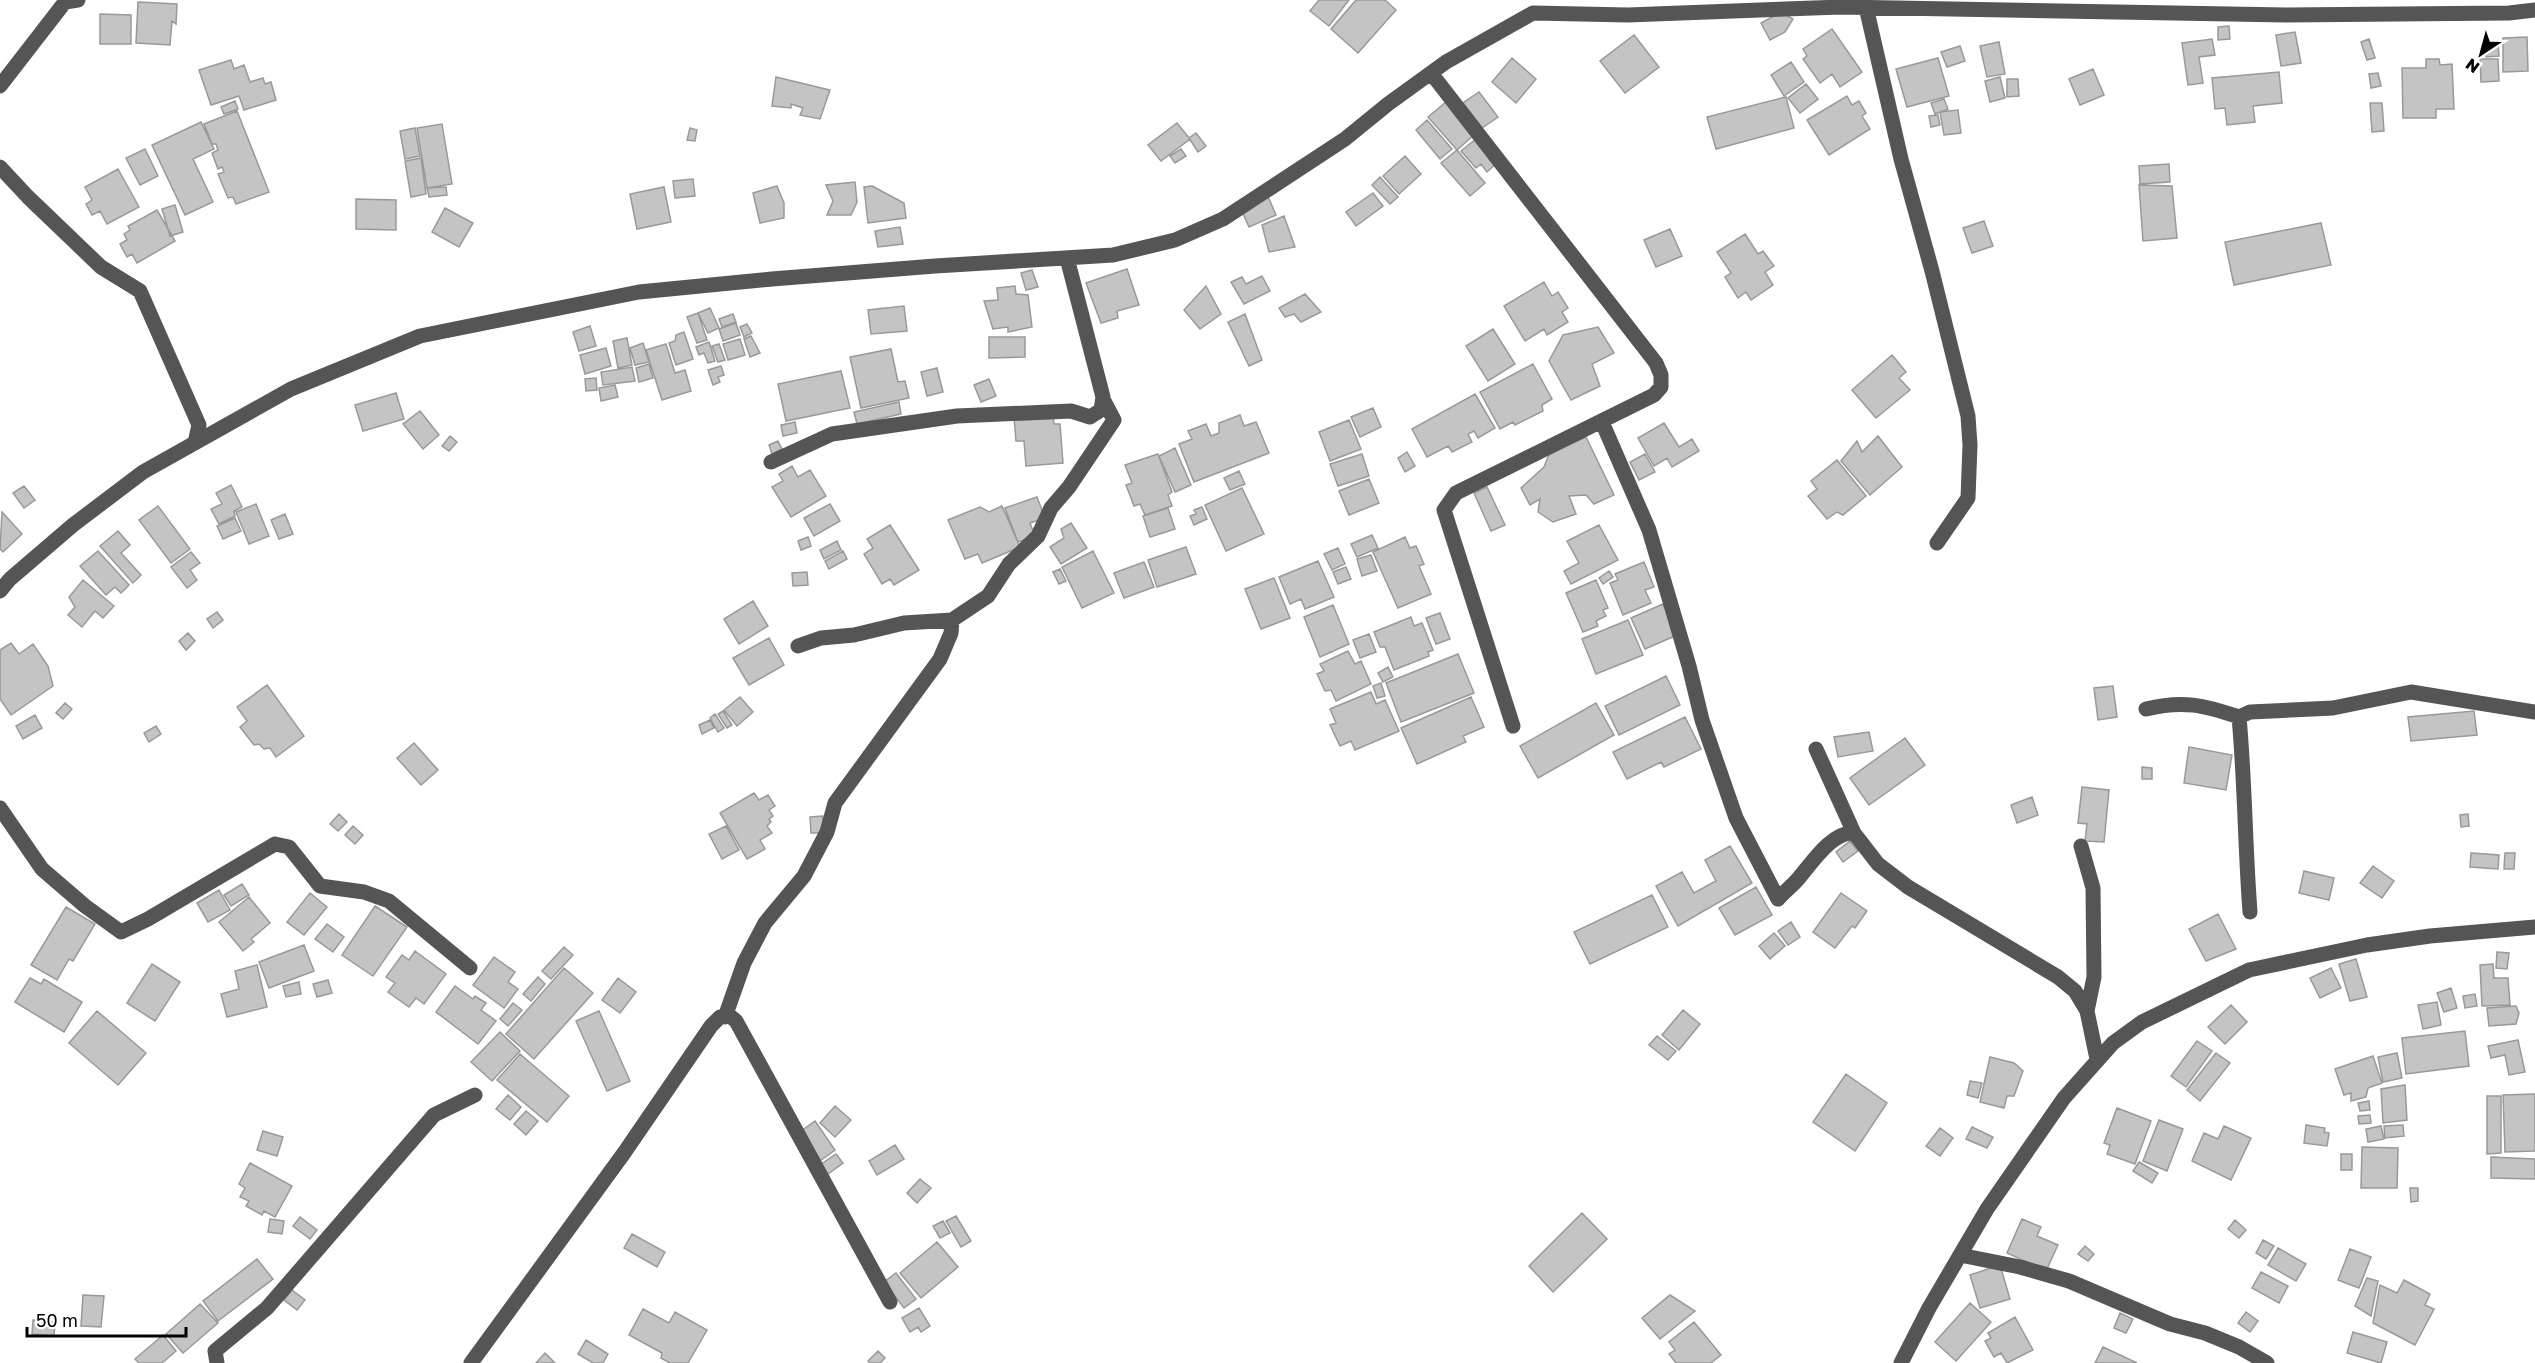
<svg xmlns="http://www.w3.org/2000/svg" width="2535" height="1363" viewBox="0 0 2535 1363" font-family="'Golos Text',sans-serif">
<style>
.building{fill:#c4c4c4;stroke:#999;stroke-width:1.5}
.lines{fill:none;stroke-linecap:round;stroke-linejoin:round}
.minor{stroke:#555;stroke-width:15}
</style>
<rect width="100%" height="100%" fill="#fff"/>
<path class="building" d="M1319,0H1349L1329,26L1310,11Z
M1356,0H1385L1396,10L1358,53L1331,29Z
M138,2L177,4L176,24L172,21L170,45L136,43Z
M1781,12L1793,19L1785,32L1770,40L1761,23Z
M100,14L131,15V44H100Z
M2229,26L2230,39L2218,40V27Z
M1832,29L1862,72L1840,87L1832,74L1820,83L1803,59L1807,56L1803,49Z
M2295,32L2301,63L2281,66L2276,35Z
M1634,35L1659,67L1625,93L1600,61Z
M2527,37L2528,71L2503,72V38Z
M2212,39L2215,55L2199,57L2203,83L2188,85L2182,43Z
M2369,39L2375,58L2367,60L2361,42Z
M1999,42L2005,74L1987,77L1980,46Z
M2485,42H2498L2499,56L2486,57Z
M1960,46L1965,61L1947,67L1941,52Z
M1512,58L1536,79L1516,103L1492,82Z
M1938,58L1949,96L1907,107L1896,69Z
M2426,59H2439L2440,65L2452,64L2454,109H2436V118H2403L2402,68H2426Z
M2480,59H2498L2499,81L2481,82Z
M231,60L234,69L244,65L250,82L263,78L265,84L271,82L276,100L244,110L239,96L211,105L199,70Z
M1791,62L1804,82L1784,96L1771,75Z
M2093,69L2104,95L2080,105L2069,79Z
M2279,72L2282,103L2253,106L2255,122L2227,125L2225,108L2215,109L2212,78Z
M2378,73L2381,86L2371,88L2369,74Z
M776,77L830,90L820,119L800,115L803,108L791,104V108L772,106Z
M2000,77L2005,98L1990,102L1985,81Z
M2007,79H2018L2019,96L2007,97Z
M1806,84L1818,99L1800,113L1788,98Z
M1479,92L1498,117L1482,128L1463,103Z
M1847,96L1852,105L1859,101L1866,113L1862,116L1870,129L1829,155L1807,120Z
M1786,97L1794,128L1716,149L1707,117Z
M1944,99L1948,109L1935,114L1931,103Z
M235,101L238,109L224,114L221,107Z
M1446,102L1475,134L1457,150L1428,117Z
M2370,103H2382L2384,131L2372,132Z
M1958,110L1961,133L1944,135L1940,112Z
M237,111L269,192L236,204L233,197L228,198L218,174L224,172L222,167L218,169L212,153L218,150L216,144H212L204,124Z
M1938,115L1940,125L1931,127L1929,116Z
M1427,120L1452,149L1440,159L1416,130Z
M201,122L214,149L193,159L213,202L185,215L152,145Z
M1177,123L1190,139L1161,161L1148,145Z
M442,124L452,184L427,188L417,128Z
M415,128L420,156L405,159L400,131Z
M690,128L697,130L695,141L687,140Z
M1196,133L1206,146L1198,152L1189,138Z
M1477,138L1498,162L1487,172L1481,164L1476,168L1461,151Z
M145,149L158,176L140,185L126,158Z
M1181,149L1186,156L1175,163L1170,156Z
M1457,150L1485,183L1470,196L1441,163Z
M1405,156L1421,174L1399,194L1383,176Z
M421,158L426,194L411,197L405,161Z
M2169,164L2170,182L2140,184L2139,166Z
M118,169L139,207L107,224L100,211L92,215L86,204L92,200L85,187Z
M1380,177L1398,197L1390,204L1372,185Z
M693,179L695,196L675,198L673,181Z
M855,182L857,202L851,215H827L833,201L826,185Z
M2139,185L2172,186L2177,238L2143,241Z
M777,186L784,203V218L760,223L753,193Z
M872,186L904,203L906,218L868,223L864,187Z
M446,187L447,195L429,197L427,188Z
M664,187L671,222L637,229L630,194Z
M1373,193L1383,206L1356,226L1346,212Z
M1267,194L1276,215L1249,227L1241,209Z
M356,199L396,200V230L356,229Z
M175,205L183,232L170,236L162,209Z
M445,208L473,223L459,247L432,232Z
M157,210L175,241L137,263L132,254L127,257L120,244L127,240L124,234L130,230L128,226Z
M1284,216L1295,247L1269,252L1262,225Z
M1984,221L1993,246L1972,253L1963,228Z
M2321,223L2331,265L2234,285L2225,242Z
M900,227L903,244L878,247L875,231Z
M1670,229L1682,256L1656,267L1644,240Z
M1745,234L1758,254L1763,251L1774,266L1765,272L1773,285L1751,300L1746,292L1738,298L1725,277L1731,273L1717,252Z
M1127,269L1139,305L1117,311L1118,318L1101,323L1086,283Z
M1032,270L1038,287L1026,290L1021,273Z
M1262,276L1270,291L1244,304L1231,282L1242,277L1246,284Z
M1544,282L1552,296L1558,292L1568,308L1562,312L1568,322L1547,335L1544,329L1525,341L1504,306Z
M1015,286L1016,294L1028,295L1032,327L1008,332V327L993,329L984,301L998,300L997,288Z
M1206,286L1221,314L1200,329L1184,310Z
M1305,294L1321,312L1301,322L1294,314L1285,317L1279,308Z
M904,306L907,331L871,334L868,310Z
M710,308L719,328L708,333L698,313Z
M698,313L707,340L697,343L687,317Z
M733,314L736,322L722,327L719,319Z
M1245,314L1262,360L1249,366L1228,322Z
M736,323L740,335L723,341L719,329Z
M747,324L752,333L744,337L740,327Z
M590,326L596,346L579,351L573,332Z
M1598,327L1614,353L1592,364L1600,386L1571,400L1549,361L1563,335Z
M1493,329L1515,364L1488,381L1466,346Z
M684,332L693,359L676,365L669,343L675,341L676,335Z
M751,336L760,353L750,357L744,339Z
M989,337H1025V357L989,358Z
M627,338L632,365L618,368L613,341Z
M740,339L745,355L728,360L723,344Z
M709,342L715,361L708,363L704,353L699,355L696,347Z
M643,343L649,362L635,365L630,348Z
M666,344L675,373L685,370L691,391L662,400L646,350Z
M719,344L725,360L718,362L712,346Z
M606,348L611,366L585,374L580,355Z
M891,349L898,382L905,381L909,398L861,408L850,357Z
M1892,355L1906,372L1899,378L1910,390L1876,418L1852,390Z
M649,364L653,378L639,382L636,368Z
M1533,364L1552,399L1542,405L1543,411L1515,425L1513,422L1500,429L1480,392Z
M721,366L724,375L718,377L720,382L713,385L708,370Z
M632,367L635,381L603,385L601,372Z
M937,368L943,392L927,396L921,372Z
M841,371L850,408L786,421L778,384Z
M596,378L597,390L586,391L585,379Z
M989,379L996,396L981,402L974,385Z
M615,385L618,397L601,401L599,388Z
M396,393L404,419L363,431L355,405Z
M1475,394L1495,428L1478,438L1474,431L1468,434L1472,442L1452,452L1448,446L1427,457L1412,429Z
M899,402L901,414L857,424L854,412Z
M1373,408L1381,427L1360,437L1351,417Z
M420,411L439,435L423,449L403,424Z
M1053,415L1054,424H1060L1063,463L1026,466L1024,441H1016L1014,417Z
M1240,415L1244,426L1256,422L1269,453L1194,482L1179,444L1192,439L1188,431L1206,424L1211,436L1219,433V423Z
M1349,420L1361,449L1330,461L1319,432Z
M795,422L797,433L783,436L781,425Z
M1664,423L1679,447L1692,439L1699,451L1672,467L1667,458L1654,466L1638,438Z
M450,436L457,442L449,451L442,446Z
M1878,436L1902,467L1870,495L1841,461L1857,441L1862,452Z
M1586,437L1614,495L1594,504L1586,495L1569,496L1576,514L1553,522L1538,512L1540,499L1530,505L1521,488L1544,467L1549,454Z
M778,441L782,449L772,454L769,445Z
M1175,448L1191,485L1175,492L1159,456Z
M1407,452L1415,466L1405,472L1398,458Z
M1158,454L1172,492L1168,495L1172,506L1145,515L1140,504L1134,506L1126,485L1132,483L1125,465Z
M1362,454L1369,476L1338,486L1330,464Z
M1645,454L1655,472L1639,480L1630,462Z
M1837,460L1866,496L1843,515L1837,512L1827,519L1808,496L1817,489L1811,481Z
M792,466L798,477L810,470L826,496L791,517L772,487L783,481L779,474Z
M1239,471L1245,484L1230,490L1224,478Z
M1369,479L1379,503L1349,515L1339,491Z
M231,485L242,507L234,511L235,516L219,524L211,509L222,504L216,493Z
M24,486L35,500L24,508L13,493Z
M1487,487L1505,525L1491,531L1474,493Z
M1242,488L1264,534L1226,551L1205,505Z
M1037,497L1045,518L1030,523L1035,536L1018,542L1005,508Z
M256,504L269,536L249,544L236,512Z
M830,504L840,521L814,536L804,518Z
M158,506L190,549L171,563L139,520Z
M1002,506L1020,547L982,563L978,554L965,559L948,520L980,507L989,512Z
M1202,507L1207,519L1194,525L1190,516L1196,514L1194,510Z
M1168,508L1175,529L1150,537L1143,516Z
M2,512L22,534L3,552L0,549Z
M285,514L293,534L279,539L271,520Z
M235,518L241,531L223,539L217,526Z
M1071,523L1087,548L1061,564L1050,547L1064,538L1061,529Z
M890,525L919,570L894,585L890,579L882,584L864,554L873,548L867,539Z
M1599,525L1618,560L1571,584L1564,571L1579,563L1567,541Z
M118,531L130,545L121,553L141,575L133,583L100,546Z
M1372,535L1378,548L1357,557L1351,544Z
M808,537L811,546L801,550L798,541Z
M1405,537L1410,548L1416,546L1424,564L1419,566L1431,594L1398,608L1373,552Z
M837,541L841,550L824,559L820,550Z
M1186,547L1196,574L1157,587L1148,560Z
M1338,548L1345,564L1332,570L1324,554Z
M98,551L129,585L121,593L115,587L106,595L80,566Z
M843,551L847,559L829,569L825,561Z
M1093,551L1114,593L1082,608L1062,567Z
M191,552L200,563L190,570L197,580L187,588L171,567Z
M1371,555L1377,571L1362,576L1357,559Z
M1318,561L1334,597L1305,609L1301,599L1290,604L1279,577Z
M1144,562L1154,587L1124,598L1114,573Z
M1644,562L1654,587L1645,590L1651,603L1623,615L1610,583L1618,580L1615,574Z
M1346,567L1351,579L1338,584L1333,572Z
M1060,569L1066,581L1059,584L1053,572Z
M1609,571L1613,577L1603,584L1599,578Z
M807,572L808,585L793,586L792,573Z
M1274,578L1290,618L1261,629L1245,589Z
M83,580L114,606L103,618L95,611L82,627L68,615L75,607L69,597Z
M1596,580L1608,608L1603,610L1606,616L1596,621L1598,626L1583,632L1566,593Z
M753,601L768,626L739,644L724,619Z
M1663,604L1677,635L1645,649L1631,618Z
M1333,605L1349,644L1320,657L1304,617Z
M217,612L223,620L213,628L207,619Z
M1440,613L1450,639L1436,644L1426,618Z
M1411,617L1414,626L1422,623L1433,650L1428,652L1429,656L1394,670L1385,647H1380L1374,632Z
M1628,620L1643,655L1596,674L1582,639Z
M188,633L195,641L186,650L179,641Z
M1369,634L1376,652L1360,658L1353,640Z
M769,638L784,665L749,685L733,658Z
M11,643L19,654L33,644L48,666L53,686L11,715L0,699V650Z
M1348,651L1355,664L1361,661L1371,684L1336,701L1331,690L1325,691L1317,674L1324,671L1320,664Z
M1458,654L1474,693L1401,722L1386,683Z
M1388,667L1393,677L1383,682L1378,673Z
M1666,676L1680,705L1619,735L1605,706Z
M1381,683L1385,696L1377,698L1373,686Z
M267,685L304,736L276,757L270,748L264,749L259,744L254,745L240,727L247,721L237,707Z
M2113,686L2117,717L2098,720L2094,688Z
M1371,692L1376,704L1385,700L1399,731L1355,750L1351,741L1340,746L1330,725L1336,723L1330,709Z
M740,697L753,712L737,726L724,710Z
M1471,697L1484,727L1463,736L1466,742L1417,764L1401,728Z
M65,703L72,709L63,719L56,713Z
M1596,703L1614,735L1538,778L1520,746Z
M723,711L732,725L727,728L718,714Z
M2474,711L2477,735L2411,741L2408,717Z
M715,714L724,728L718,732L710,718Z
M35,715L42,728L23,739L16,726Z
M1685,717L1701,749L1664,767L1661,762L1627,779L1613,752Z
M710,720L714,728L702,734L699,725Z
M156,726L161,734L149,742L144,733Z
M1869,732L1873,751L1838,757L1834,737Z
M1905,738L1925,765L1869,805L1850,778Z
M414,743L438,770L421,785L397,758Z
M2189,747L2232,755L2226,790L2184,783Z
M2142,767L2152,768V779H2142Z
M2082,787L2109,790L2104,842L2085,841L2087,824L2078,823Z
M754,793L759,800L768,795L775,806L769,810L773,816L769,819L771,822L767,826L772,833L760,840L765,849L747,859L720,813Z
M2032,797L2038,815L2017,823L2011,805Z
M339,814L347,822L338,831L330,824Z
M2468,814L2469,826L2461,827L2460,815Z
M823,816V833H811L810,817Z
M353,826L363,835L355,844L345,835Z
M726,826L739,850L722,859L709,834Z
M1850,841L1858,851L1843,862L1836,852Z
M1730,846L1752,883L1678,926L1656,886L1682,872L1694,893L1716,881L1705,860Z
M2471,853L2499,855L2498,869L2470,867Z
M2505,853H2515L2514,869H2504Z
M2373,866L2394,881L2382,898L2360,883Z
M2304,871L2334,878L2329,900L2299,893Z
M242,884L249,895L231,906L224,895Z
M1756,887L1772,915L1735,935L1719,908Z
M219,890L230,910L208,922L197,903Z
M310,893L327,907L304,935L287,922Z
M1841,893L1867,911L1855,928L1852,926L1835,948L1813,932Z
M1652,895L1668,927L1590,964L1574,932Z
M249,897L270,923L251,939L254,942L243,951L219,922Z
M375,906L407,927L373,976L342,955Z
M66,907L95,924L73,961L69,959L57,980L31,965Z
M2218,914L2236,949L2206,961L2189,929Z
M1791,922L1800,937L1788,945L1778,931Z
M327,924L344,937L333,952L315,939Z
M1774,933L1785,946L1770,959L1759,946Z
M304,945L314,971L269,988L259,962Z
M564,947L573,955L551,979L542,971Z
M415,951L446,974L424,1004L416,998L409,1007L388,992L395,983L386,977L402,955L409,960Z
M2497,952L2509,953L2507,969L2496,968Z
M494,957L515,972L508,982L518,989L504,1008L473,985Z
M2356,959L2367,997L2350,1001L2339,964Z
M152,964L180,982L155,1021L127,1003Z
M2493,964L2494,978H2508L2510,1005L2482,1006L2480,965Z
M257,965L267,1007L227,1017L221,994L239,989L235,971Z
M564,968L593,993L534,1059L506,1034Z
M2331,968L2341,988L2320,998L2310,978Z
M538,977L545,984L531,1001L523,994Z
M30,978L41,984L44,979L82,1002L64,1032L15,1002Z
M618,978L636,992L620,1013L602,1000Z
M328,980L332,993L317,997L313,984Z
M299,982L301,994L286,997L283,986Z
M455,986L473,999L475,996L486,1003L481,1010L496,1021L478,1044L436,1012Z
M2451,988L2457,1008L2444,1012L2437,993Z
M2475,994L2477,1006L2465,1008L2463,996Z
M2437,1002L2441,1025L2423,1029L2418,1005Z
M513,1003L522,1010L508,1026L500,1019Z
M2231,1005L2247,1022L2225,1044L2208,1027Z
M2516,1006L2519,1013L2516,1024L2489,1026L2487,1008Z
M1683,1010L1700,1024L1679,1050L1662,1035Z
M97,1011L146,1053L118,1085L69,1043Z
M599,1011L630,1081L607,1091L576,1021Z
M2465,1031L2469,1066L2406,1074L2402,1038Z
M500,1032L520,1051L492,1081L471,1062Z
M1657,1036L1676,1051L1668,1060L1649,1045Z
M2518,1040L2525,1072L2509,1075L2505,1055L2491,1058L2488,1046Z
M2197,1041L2212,1051L2186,1087L2171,1076Z
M2216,1053L2230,1063L2200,1101L2187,1090Z
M2397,1053L2402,1078L2383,1082L2378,1057Z
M520,1054L569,1096L547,1122L497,1080Z
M2373,1056L2382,1083L2368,1088L2366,1097L2351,1101V1093L2344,1095L2335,1069Z
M1990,1057L2014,1063L2023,1071L2014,1096H2007L2004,1108L1980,1102Z
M1846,1074L1887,1103L1855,1151L1813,1122Z
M1970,1081L1982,1083L1978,1098L1967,1095Z
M2405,1085L2407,1120L2383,1123L2381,1089Z
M2535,1094V1151L2505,1152L2503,1095Z
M508,1095L521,1107L510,1120L496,1109Z
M2487,1096H2501V1153L2487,1154Z
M2369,1101L2370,1110L2360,1111L2358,1103Z
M835,1106L851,1120L835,1137L820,1123Z
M2117,1108L2151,1121L2135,1164L2107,1154L2110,1145L2104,1143Z
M526,1111L538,1121L526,1135L514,1124Z
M2370,1115L2371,1123L2359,1124L2358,1116Z
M2159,1120L2183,1129L2167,1171L2143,1161Z
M815,1121L835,1150L820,1161L800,1132Z
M2306,1125L2325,1128L2324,1132L2329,1133L2327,1146L2304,1143Z
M2403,1125L2404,1136L2385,1138L2384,1126Z
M2224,1126L2251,1138L2231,1180L2192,1161L2204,1133L2218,1139Z
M2381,1126L2384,1139L2368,1142L2366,1129Z
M1972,1127L1993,1137L1987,1148L1966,1139Z
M1940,1128L1953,1138L1940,1156L1926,1146Z
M263,1131L283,1137L277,1156L257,1150Z
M895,1145L904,1159L877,1175L869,1161Z
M2362,1147L2398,1148L2397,1188H2361Z
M836,1154L843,1163L828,1174L820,1165Z
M2341,1154H2352V1170H2341Z
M2491,1157L2535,1159V1179L2491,1178Z
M2139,1162L2158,1173L2152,1183L2133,1171Z
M250,1163L292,1186L275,1217L264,1211L262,1215L246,1206L249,1201L240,1197L245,1188L239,1184Z
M920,1179L931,1188L917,1203L907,1193Z
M2410,1188H2418V1201L2411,1202Z
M1582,1213L1607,1239L1553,1292L1529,1266Z
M956,1216L971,1241L961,1247L946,1221Z
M300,1217L317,1230L310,1239L293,1226Z
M270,1219L284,1221L282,1234L268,1232Z
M2022,1219L2041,1227L2037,1236L2058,1245L2046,1271L2007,1253Z
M2235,1220L2246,1230L2239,1238L2228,1229Z
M943,1221L950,1233L940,1238L933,1226Z
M632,1234L665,1252L657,1267L624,1248Z
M2263,1240L2274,1246L2266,1259L2256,1253Z
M937,1242L958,1267L921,1298L900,1273Z
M2085,1246L2094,1254L2088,1261L2078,1254Z
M2278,1248L2306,1264L2296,1281L2268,1265Z
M2350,1249L2371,1257L2359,1288L2338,1280Z
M257,1259L273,1279L218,1321L203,1301Z
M2000,1265L2010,1299L1980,1308L1970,1275Z
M2261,1272L2288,1286L2279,1303L2252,1288Z
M896,1273L916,1299L904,1308L884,1282Z
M2367,1278L2378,1281L2371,1316L2355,1306Z
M2404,1280L2430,1294L2425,1305L2434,1309L2415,1345L2373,1323L2380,1285L2397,1293Z
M292,1290L305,1300L297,1310L284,1300Z
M83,1295L104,1296L101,1327L81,1326Z
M1670,1295L1695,1311L1660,1339L1642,1318Z
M1970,1303L1991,1322L1956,1361L1935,1342Z
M200,1304L218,1323L183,1353L166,1334Z
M919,1308L930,1326L921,1332L918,1327L910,1332L902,1318Z
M643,1309L669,1323L675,1312L707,1330L688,1363H670L661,1358L662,1353L629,1335Z
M2246,1312L2258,1321L2250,1332L2238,1323Z
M2120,1313L2133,1319L2126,1333L2114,1328Z
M2015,1317L2033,1350L2007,1363L2001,1353L1994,1357L1985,1341L1991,1338L1988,1333Z
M33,1320L55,1322L54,1336L32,1334Z
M1694,1322L1721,1355L1711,1363H1676L1669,1354L1675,1350L1669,1342Z
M2353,1332L2387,1342L2381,1363L2347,1353Z
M163,1335L176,1351L162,1363H139L135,1359Z
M586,1340L608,1354L603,1363H593L578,1354Z
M2103,1347L2137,1363H2095Z
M878,1351L885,1358L880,1363H870L868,1361Z
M545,1353L555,1363H536Z"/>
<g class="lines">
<path class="minor" d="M1866,7L1901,159L1932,271L1968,416L1970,445L1968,498L1937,543
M1431,73L1656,363L1661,375V387L1654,395L1456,493L1444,510L1513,726
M0,86L65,2L78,0
M0,167L28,197L101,267L140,291L199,425L195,443
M1602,422L1649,530L1689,666L1702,720L1736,818L1778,899C1784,892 1792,886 1798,879C1811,864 1832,831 1854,833L1816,749
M771,462L832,434L957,416L1071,411L1090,417L1101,410L1103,397L1067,258
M0,591L10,579L73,525L143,472L291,389L420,336L639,292L772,279L935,266L1113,255L1175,240L1223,219L1345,139L1388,104L1446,62L1533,13L1628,15L1841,7L2286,15L2509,13L2535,10
M798,646L821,638L854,635L904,623L952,620
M2146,709C2183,700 2204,705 2239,717
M0,808L42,869L85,906L121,932L148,919L275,844L289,847L320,886L364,892L389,901L470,968
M1854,833L1878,864L1908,887L2058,977L2075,991L2087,1011L2094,977L2093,888L2081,846
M2250,912C2245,847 2245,782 2239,717L2250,712L2333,708L2411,692L2535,712
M2087,1011L2097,1059
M725,1017L744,963L765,923L804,876L827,832L835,803L940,659L951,633L952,620L988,596L1009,564L1038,536L1051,508L1069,487L1114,420L1104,401
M1960,1255L2020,1267L2069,1281L2170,1324L2205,1333L2239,1347L2267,1363
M217,1363L215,1351L267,1308L434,1115L475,1095
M471,1363L624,1153L711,1026L720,1017L730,1016L736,1021L890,1302
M1901,1363L1929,1308L1987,1209L2064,1098L2113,1043L2142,1022L2249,970L2367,945L2430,936L2535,927"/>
</g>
<g transform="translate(2481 54) rotate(216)" stroke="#ffffff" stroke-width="4.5" paint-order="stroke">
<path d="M0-4.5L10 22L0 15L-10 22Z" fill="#000000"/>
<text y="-9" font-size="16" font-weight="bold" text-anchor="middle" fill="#000000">N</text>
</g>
<path d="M27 1327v9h159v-9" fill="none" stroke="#000000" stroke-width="3"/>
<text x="36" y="1327" font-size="18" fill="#000000" stroke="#ffffff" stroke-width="4.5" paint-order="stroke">50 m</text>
</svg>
